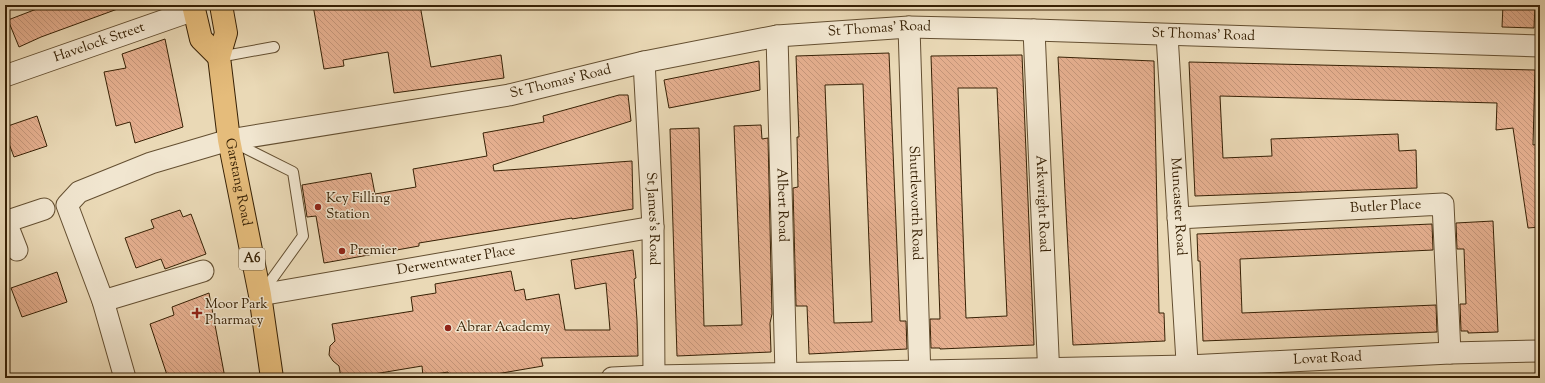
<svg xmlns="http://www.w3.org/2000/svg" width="1545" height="383" viewBox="0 0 1545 383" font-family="'Sorts Mill Goudy',serif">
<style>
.building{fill:url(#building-back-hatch);stroke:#372105;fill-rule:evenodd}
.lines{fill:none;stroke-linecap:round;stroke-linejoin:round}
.service-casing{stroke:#644f31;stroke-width:12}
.minor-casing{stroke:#644f31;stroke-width:23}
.trunk-casing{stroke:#372105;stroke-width:24}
.service{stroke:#f1e6d0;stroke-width:10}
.minor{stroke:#f1e6d0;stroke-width:21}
.trunk{stroke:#e5bc7b;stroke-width:22}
.poi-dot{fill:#8f2418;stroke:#f1e6d0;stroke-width:1.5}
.labels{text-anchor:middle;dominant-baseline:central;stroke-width:3;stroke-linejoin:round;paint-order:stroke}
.shield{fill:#f1e6d0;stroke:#6f5c42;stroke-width:1}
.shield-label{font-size:13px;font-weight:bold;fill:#372105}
.street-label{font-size:14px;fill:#372105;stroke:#f1e6d0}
.poi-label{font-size:14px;fill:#372105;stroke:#f1e6d0;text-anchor:start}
</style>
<defs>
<pattern id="building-back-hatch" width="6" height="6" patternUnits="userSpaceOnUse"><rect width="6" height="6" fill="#e5af8f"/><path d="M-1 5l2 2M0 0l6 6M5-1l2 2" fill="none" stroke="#c5967a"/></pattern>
</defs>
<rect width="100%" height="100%" fill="#ead9b6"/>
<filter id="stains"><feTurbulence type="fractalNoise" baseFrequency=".005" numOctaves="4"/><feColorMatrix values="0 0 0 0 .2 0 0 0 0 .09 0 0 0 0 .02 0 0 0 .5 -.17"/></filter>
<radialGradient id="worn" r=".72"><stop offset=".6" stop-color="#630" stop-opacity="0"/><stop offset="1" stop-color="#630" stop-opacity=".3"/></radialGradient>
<path class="building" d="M47,5H122L123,7L41,37L19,47L8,20Z
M313,5H420L431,67L501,55L504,78L394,93L388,52L343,60L344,66L324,69Z
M1503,5H1535L1534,28L1502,27Z
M165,39L183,127L135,143L130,122L116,126L104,72L126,68L122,54Z
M889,53L900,321H906L907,349L809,354L807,306H796L793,188L798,187L797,137H799L796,56ZM863,84L872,322L834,323L825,85Z
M1022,55L1034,345L940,349V348H931L930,319H940L931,56ZM958,88H997L1007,316L966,318Z
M1058,57L1154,61L1159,313H1164L1165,341L1073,345Z
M759,61L760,90L669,108L664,80Z
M1189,62L1535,70L1533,145L1540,144V227L1528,228L1513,128L1496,130L1497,103L1220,96L1223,158L1272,156L1271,139L1398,134L1399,151L1416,150L1417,188L1195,196Z
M619,95H628L631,121L493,165L494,171L632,161L633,209L572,219V218L419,243V246L324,263L316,216L307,217L302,185L371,173L375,194L416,187L413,169L487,156L483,133L544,122L543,116Z
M37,116L47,146L14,157L5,133V127Z
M761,125L762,139L768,138L772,314L770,323L771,352L677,356L670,129L699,128L704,326L742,325L734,126Z
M180,210L183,217L191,214L206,254L165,269L161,259L136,268L125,238L154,228L151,220Z
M1493,221L1498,332L1468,333V331H1461L1460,304H1466L1464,249H1457L1456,223Z
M1432,224L1433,250L1240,259L1242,313L1436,305L1437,332L1203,341L1200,261H1198L1197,234Z
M633,250L636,278L634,279L637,320L638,356L541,358L543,366L473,378H449L448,372L423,376L422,366L350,378H341L339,366L333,361L329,355L330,346L335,341L332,324L413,311L411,297L436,293L435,284L511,271L515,291L524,289L526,300L559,294L565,330H610L606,283L575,289L571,260Z
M57,272L67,302L22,317L11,288Z
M209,293L225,378H168L150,324L174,315L172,307Z"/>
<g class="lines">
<defs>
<path id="service" d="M219,57L274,47
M233,142L293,172L303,236L262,293"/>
<g id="minor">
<path id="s1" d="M909,27L920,378"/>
<path id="s2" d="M1034,30L1049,378"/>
<path id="s3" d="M1167,35L1188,378"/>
<path id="s4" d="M777,36L786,374"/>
<path id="s5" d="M644,62L653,227L654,376"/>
<path id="s6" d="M5,76L194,10"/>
<path id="s7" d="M1178,218L1443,204L1450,353"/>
<path d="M5,222L44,209"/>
<path d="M6,222L17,250"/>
<path id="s8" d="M260,295L653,227"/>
<path d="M103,301L203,271"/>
<path id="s9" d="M125,378L103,301L67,205L79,192L151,163L229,140L509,95L644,62L777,36L909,27L1034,30L1540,46"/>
<path id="s10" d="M612,378L654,376L1188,366L1450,353L1540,351"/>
</g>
<g id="trunk">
<path d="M193,5L201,39L219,57"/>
<path id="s11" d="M221,5L226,33L219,57L229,140L260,295L272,378"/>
</g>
</defs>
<use href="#service" class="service-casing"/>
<use href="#minor" class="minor-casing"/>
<use href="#trunk" class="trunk-casing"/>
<use href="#service" class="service"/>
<use href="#minor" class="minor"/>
<use href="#trunk" class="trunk"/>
</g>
<g class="poi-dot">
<circle cx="318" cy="207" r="4"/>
<circle cx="342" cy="251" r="4"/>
<path d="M195 307h4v4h4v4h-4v4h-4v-4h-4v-4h4z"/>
<circle cx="448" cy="328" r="4"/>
</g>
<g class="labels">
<rect class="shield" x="239" y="248" width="26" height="22" rx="3"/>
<g class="shield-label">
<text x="252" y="259">A6</text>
</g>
<g class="street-label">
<text stroke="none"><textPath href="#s9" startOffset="1020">St Thomas' Road</textPath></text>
<text stroke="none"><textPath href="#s9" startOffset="1344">St Thomas' Road</textPath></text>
<text stroke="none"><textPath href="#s6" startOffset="100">Havelock Street</textPath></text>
<text stroke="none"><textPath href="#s9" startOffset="696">St Thomas' Road</textPath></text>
<text stroke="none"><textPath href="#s11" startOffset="180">Garstang Road</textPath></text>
<text stroke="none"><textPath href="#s1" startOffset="176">Shuttleworth Road</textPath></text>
<text stroke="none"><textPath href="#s2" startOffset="174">Arkwright Road</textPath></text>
<text stroke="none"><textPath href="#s4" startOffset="169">Albert Road</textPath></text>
<text stroke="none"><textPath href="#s3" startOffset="172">Muncaster Road</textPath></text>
<text stroke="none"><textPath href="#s7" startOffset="208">Butler Place</textPath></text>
<text stroke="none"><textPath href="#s5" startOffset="157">St James's Road</textPath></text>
<text stroke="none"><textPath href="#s8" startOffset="199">Derwentwater Place</textPath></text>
<text stroke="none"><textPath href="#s10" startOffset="716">Lovat Road</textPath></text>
</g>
<g class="poi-label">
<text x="326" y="199">Key Filling<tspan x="326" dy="16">Station</tspan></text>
<text x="350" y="251">Premier</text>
<text x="205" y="305">Moor Park<tspan x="205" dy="16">Pharmacy</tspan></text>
<text x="456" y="328">Abrar Academy</text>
</g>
</g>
<rect width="1545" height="383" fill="none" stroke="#ead9b6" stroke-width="20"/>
<rect x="6" y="6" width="1533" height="371" fill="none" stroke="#372105" stroke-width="2"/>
<rect x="10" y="10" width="1525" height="363" fill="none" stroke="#372105"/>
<rect width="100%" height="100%" filter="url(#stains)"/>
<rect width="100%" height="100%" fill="url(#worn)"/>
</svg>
